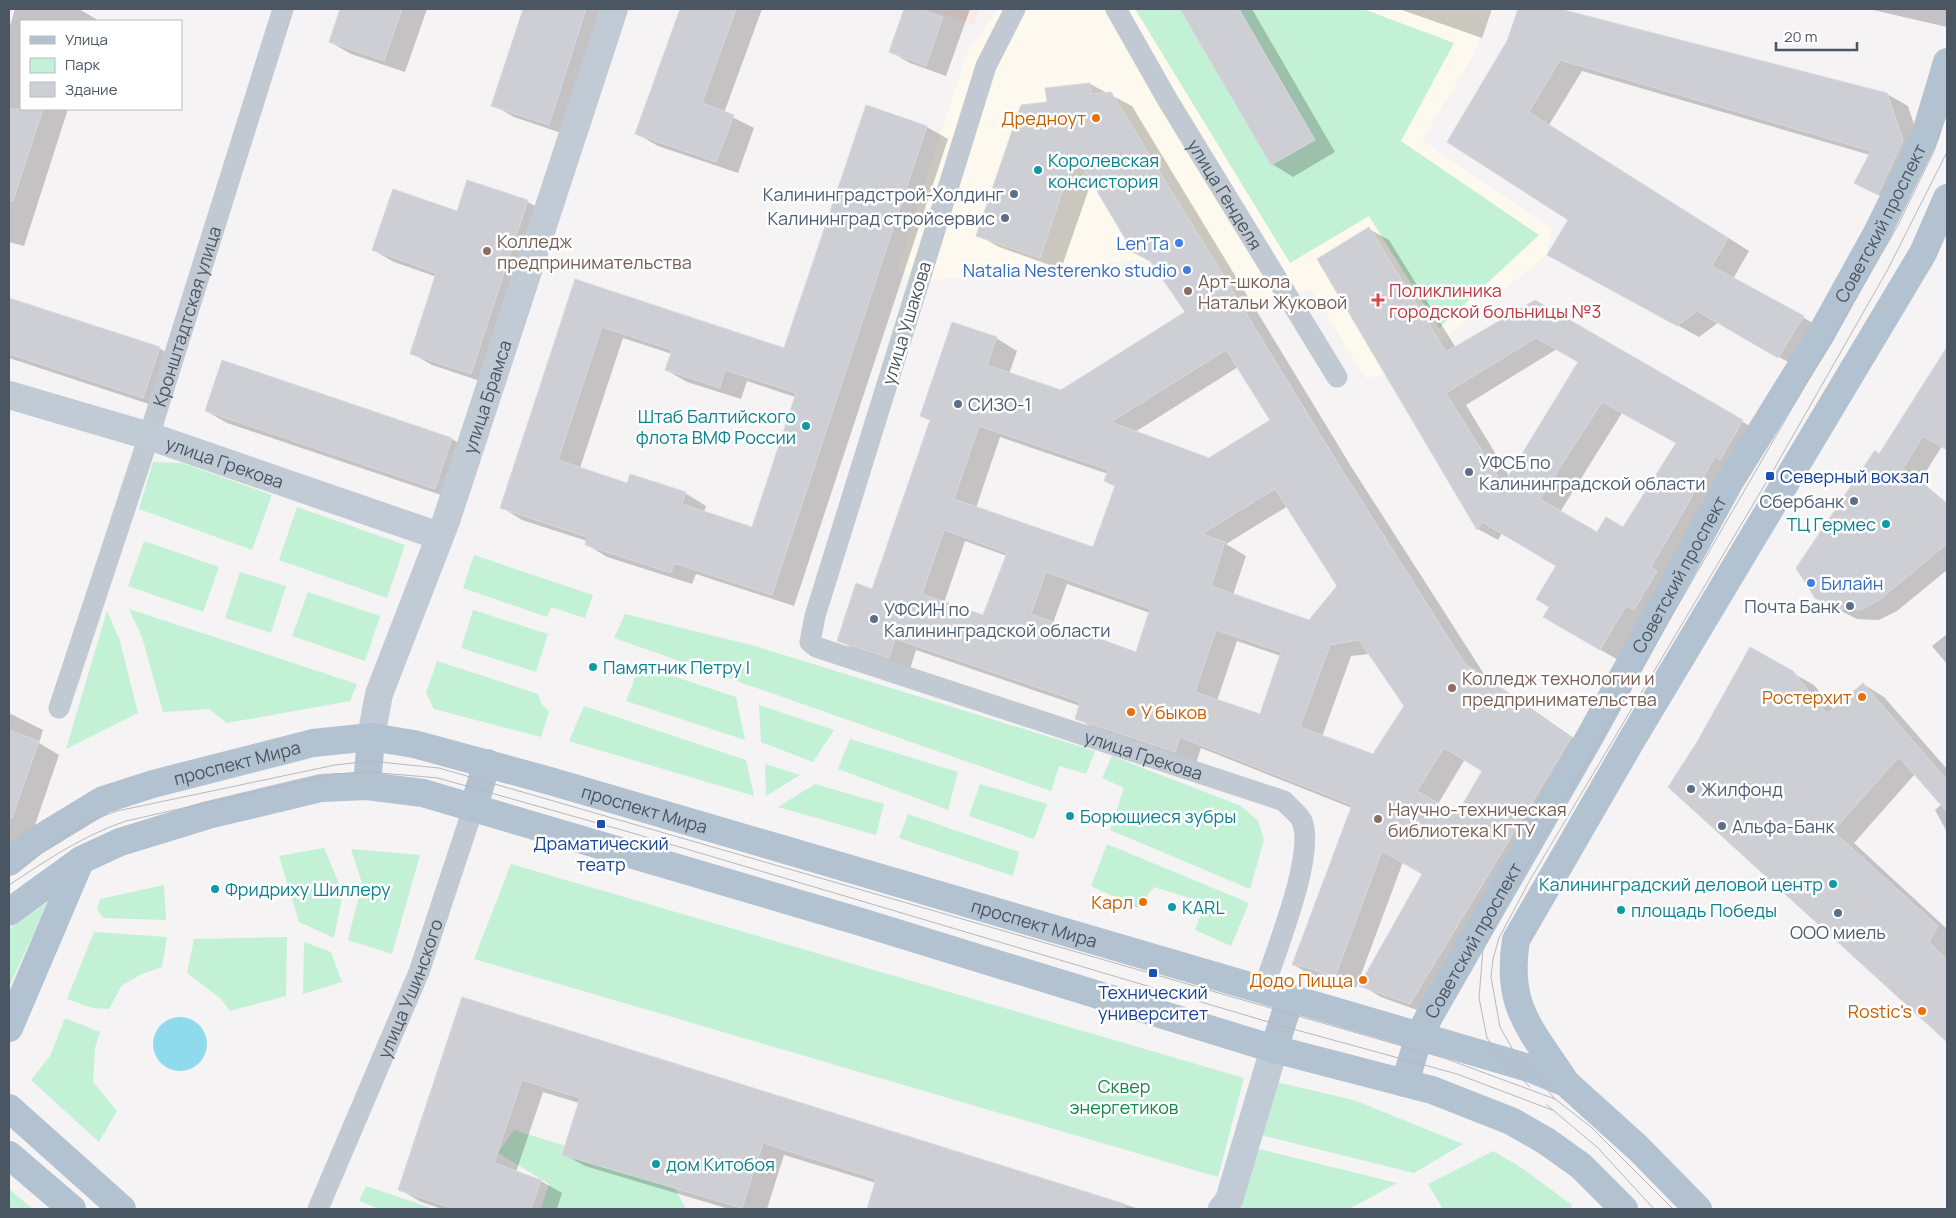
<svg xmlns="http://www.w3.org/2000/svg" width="1956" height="1218" viewBox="0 0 1956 1218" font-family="Manrope,sans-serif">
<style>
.commercial{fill:#fdf9ef}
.medical{fill:#fce8e6}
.green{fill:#c3f1d5}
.water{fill:#90daee}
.shadow{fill:#0003;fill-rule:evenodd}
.building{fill:#cdcfd5;stroke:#d7d9de;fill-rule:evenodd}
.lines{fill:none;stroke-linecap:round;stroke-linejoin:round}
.street{stroke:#c1cad2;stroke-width:21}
.secondary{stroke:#c1cbd6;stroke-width:28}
.primary{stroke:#b3c2d1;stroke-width:28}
.tram{stroke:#b5b8bd;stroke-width:1}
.food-dot{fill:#e8710a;stroke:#fff;stroke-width:2}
.culture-dot{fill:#0f9aa8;stroke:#fff;stroke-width:2}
.service-dot{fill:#5c6f8a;stroke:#fff;stroke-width:2}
.shop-dot{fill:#3f7fe0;stroke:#fff;stroke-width:2}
.education-dot{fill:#8d6e63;stroke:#fff;stroke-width:2}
.health-dot{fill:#e0444e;stroke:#fff;stroke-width:2}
.transit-dot{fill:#1a4fb4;stroke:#fff;stroke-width:2}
.labels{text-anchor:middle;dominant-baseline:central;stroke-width:5;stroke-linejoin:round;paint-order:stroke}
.food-label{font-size:18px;fill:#c56008;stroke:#fff;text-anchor:end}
.culture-label{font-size:18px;fill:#0d838f;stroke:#fff;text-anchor:start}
.service-label{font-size:18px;fill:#4e5e75;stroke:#fff;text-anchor:start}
.street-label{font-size:18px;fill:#4a5661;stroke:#fff}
.education-label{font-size:18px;fill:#785e54;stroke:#fff;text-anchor:start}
.shop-label{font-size:18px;fill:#366cbe;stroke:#fff;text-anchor:end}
.health-label{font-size:18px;fill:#be3a42;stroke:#fff;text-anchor:start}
.transit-label{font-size:18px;fill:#164399;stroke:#fff}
.park-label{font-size:18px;fill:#17864f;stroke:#fff}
</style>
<rect width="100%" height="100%" fill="#f5f3f3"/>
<path class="commercial" d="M998,9H1493L1472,57L1422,140L1552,229L1547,255L1439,342L1386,373L1366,379L1311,289L1242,304L1212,324L1185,312L1151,262L1131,260L1041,271L931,280L897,271L966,55Z"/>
<path class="medical" d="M930,9H979L974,25Z"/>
<path class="green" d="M1135,9H1363L1454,43L1401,141L1539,235L1439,328L1369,216L1290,263Z
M153,462L182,463L272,495L252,550L139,509Z
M297,507L405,545L387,598L279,560Z
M144,541L219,567L203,612L128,586Z
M474,555L593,595L585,618L551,607L547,617L463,588Z
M240,572L286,586L271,633L225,618Z
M308,592L380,616L365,661L292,636Z
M129,609L357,684L350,701L227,723L209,709L163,712L142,637Z
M473,610L548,634L536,672L461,648Z
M107,611L120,641L138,713L66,749Z
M625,614L755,646L1095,751L1086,774L1059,766L1051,791L614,638Z
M437,661L538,694L541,703L549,712L541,737L434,709L426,693Z
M640,665L736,697L745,740L626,701Z
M759,705L834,730L813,762L761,742Z
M584,706L746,760L754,796L569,741Z
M850,739L958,772L948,810L838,769Z
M1112,756L1241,806L1258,821L1264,840L1250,889L1110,830L1124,788L1102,778Z
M765,764L800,775L766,796Z
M815,784L884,804L876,835L778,807Z
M980,784L1047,804L1034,839L969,816Z
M908,814L1019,852L1013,876L899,838Z
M1107,844L1249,903L1231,946L1195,930L1205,903L1154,887L1138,908L1091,886Z
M324,848L343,893L334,938L299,922L279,856Z
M351,849L420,855L392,954L348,940L362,883Z
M511,864L1244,1078L1218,1177L474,959Z
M164,885L166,920L104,918L97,910L100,899Z
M48,902L9,987V929Z
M94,932L167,937L162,967L142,974L122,985L109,1009L93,1008L67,999Z
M287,937L286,996L230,1011L220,998L187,973L194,939Z
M304,942L331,952L342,982L303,994Z
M65,1018L100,1032L95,1048L93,1082L117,1111L99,1142L31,1080L50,1056Z
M1276,1082L1354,1100L1463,1144L1414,1173L1261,1135Z
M514,1130L669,1178L686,1209H541L549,1184L498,1153Z
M1255,1148L1397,1183L1349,1209H1234Z
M1493,1151L1522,1168L1572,1205L1571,1209H1443L1428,1184Z
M366,1186L434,1209H379L359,1201Z
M9,1189L33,1209H9Z"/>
<path class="water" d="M153 1044a27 27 0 1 1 54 0a27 27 0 1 1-54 0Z"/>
<path class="shadow" d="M15,9H79L96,19V21H21V109H68L24,246L9,242V29Z
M342,9H427L405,72L351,54L330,42Z
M524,9H611L570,136L514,117L493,105Z
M681,9H762L724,113L754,128L738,173L658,146L637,134Z
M906,9H970L946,76L910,63L891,52Z
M1182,9H1252L1335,152L1293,177L1272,164Z
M1399,9H1492L1482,38Z
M1519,9H1555L1887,94L1908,106L1923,152L1900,206L1877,194L1870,155L1582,71L1549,125L1749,251L1733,279L1824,329L1800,369L1719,322L1699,337L1569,266L1570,219L1449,141L1509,41Z
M1869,9H1947V27Z
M1090,84L1132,106L1352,468L1486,677L1592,751L1431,1015L1381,997L1361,985L1424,873L1403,862L1356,988L1327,978L1314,977L1294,965L1352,808L1201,748L1196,763L1097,730L1076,718L1080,706L916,650L910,669L859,652L838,640L873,591L931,421L921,416L996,338L1017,351L1009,374L1061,391L1186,313L1153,262L1092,180L1061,269L999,247L978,235L1048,103ZM1238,367L1272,421L1209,460L1135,432ZM1000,437L1108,474L1116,486L1094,548L976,508ZM1288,506L1339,586L1310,622L1233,595L1246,556L1226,544ZM965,541L1007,556L984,617L944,603ZM1067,584L1150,613L1136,653L1053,623ZM1237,641L1281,656L1261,716L1217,701ZM1369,654L1406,706L1374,756L1322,737L1351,656ZM1465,759L1484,771L1457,816L1438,804Z
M927,127L948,139L794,606L696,574L692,584L607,557L586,544L587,541L522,520L501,507L576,281L785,350ZM623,338L672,354L666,370L687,382L741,399L747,381L795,397L753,528L704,512L706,506L685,493L628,484L580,468Z
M468,181L528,202L549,214L492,385L432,365L411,353L437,277L394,262L373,250L458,213Z
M1369,229L1389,240L1456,348L1535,302L1762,433L1620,661L1544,617L1551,606L1557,565L1502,533L1498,540L1478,529L1319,259ZM1557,349L1580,362L1509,476L1466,405ZM1622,413L1677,443L1623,528L1597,534L1560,512Z
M9,299L159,348L180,360L164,409L9,358Z
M223,362L452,439L473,452L456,500L227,423L206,411Z
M1938,364L1947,370V449L1942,446L1920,481L1947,503V570L1897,611L1879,620L1857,619L1835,608L1880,455Z
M1947,634V664L1932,646Z
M1750,649L1814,685L1834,710L1863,684L1884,697L1947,769V832L1935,810L1942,804L1915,774L1854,843L1947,929V1040L1670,787L1698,742Z
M9,713L43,730L39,743L59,755L24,857L9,852Z
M463,999L1136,1208L1138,1209H868L876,1183L784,1155L767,1209H729L585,1166L563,1154L579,1103L543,1092L516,1172L541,1181L562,1193L557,1209H442L421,1202L399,1189Z"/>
<path class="building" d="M340,9H402L384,61L329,42Z
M523,9H586L549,125L491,106Z
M680,9H736L702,103L734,115L716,162L635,134Z
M904,9H920L943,17L926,66L889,52Z
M1180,9H1239L1315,140L1271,165Z
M1518,9H1560L1887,93L1903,140L1878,195L1854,183L1871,151L1560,60L1529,112L1728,238L1712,266L1804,316L1778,358L1697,311L1677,326L1547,255L1568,220L1447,142L1507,41Z
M1090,83L1091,94L1111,92L1332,454L1465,664L1571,738L1410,1004L1359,986L1422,874L1382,851L1335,977L1305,967L1292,965L1352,805L1180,737L1175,752L1075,719L1080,702L895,639L889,658L837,641L856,583L872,589L930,420L920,416L952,322L997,337L987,365L1061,390L1185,312L1151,262L1133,252L1075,154L1040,258L976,236L1021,105L1047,102L1045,88ZM1226,350L1270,420L1209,458L1111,422ZM979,426L1108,470L1104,481L1115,486L1093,547L954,499ZM1275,489L1337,586L1309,620L1211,586L1225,542L1202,534ZM944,530L1007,553L983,615L922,594ZM1046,572L1150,609L1136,652L1031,614ZM1216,630L1281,652L1260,714L1195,692ZM1359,640L1404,706L1373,754L1300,727L1330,645ZM1444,748L1482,771L1457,814L1417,791Z
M866,105L927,126L772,595L674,563L671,573L585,545L587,537L500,508L575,279L784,348ZM602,327L672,350L665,370L720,388L725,370L796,393L752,527L682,504L686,492L630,474L627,483L558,460Z
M9,109H43L13,201L9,200Z
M467,180L528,200L471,374L410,354L436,273L372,250L393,189L457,211Z
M1369,227L1446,352L1535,300L1743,420L1720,460L1715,457L1651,567L1657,571L1634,610L1626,606L1600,650L1543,617L1549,607L1536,599L1556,566L1482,522L1477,530L1317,259ZM1536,338L1578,362L1503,485L1446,393ZM1602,402L1676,443L1623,527L1606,517L1597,532L1540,499Z
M9,298L160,347L143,398L9,354Z
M1947,347V450L1923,436L1902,470L1947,504V544L1878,601L1860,610L1837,609L1815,598L1796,568L1875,450L1879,454Z
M222,360L452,438L435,489L205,411Z
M1750,647L1793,671L1827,714L1863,683L1947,780V812L1899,757L1833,831L1938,926L1929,942L1947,960V1042L1668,787L1697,742Z
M9,730L39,741L12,818H9Z
M462,997L1125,1204L1124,1209H867L876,1179L763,1143L742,1208L562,1155L580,1098L522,1080L494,1163L541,1180L531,1209H454L398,1190Z"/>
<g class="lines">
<g class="street">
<path id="s1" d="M1015,9L986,66L815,616L810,642L816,647L1284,801C1289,807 1299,814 1302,821C1316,855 1274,955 1263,991"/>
<path id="s2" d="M1116,9L1167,99L1337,377"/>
<path id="s3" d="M59,708L149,436L283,9"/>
<path id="s4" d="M318,1209L419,972L474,806"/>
</g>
<g class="secondary">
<path id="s5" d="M9,395L149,436L439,536"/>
<path id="s6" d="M371,737L379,694L446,521L614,9"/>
<path d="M1222,1209L1229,1200L1274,1049"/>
</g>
<g class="primary">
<path d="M367,786L371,737"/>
<path d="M474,806L487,763"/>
<path id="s7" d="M9,862L34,842L103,800L153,784L313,743L371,737L414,744L550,781L1529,1068L1566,1083L1638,1148L1698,1209"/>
<path d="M9,912L81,860L120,842L208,815L321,788L367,786L423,793L861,922L1274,1049L1432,1090L1511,1121L1546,1141L1581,1166L1624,1209"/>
<path d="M9,1028L79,864"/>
<path d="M1274,1049L1290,999"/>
<path id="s8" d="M1405,1083L1419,1036L1430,1015L1592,733L1729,483L1820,336L1877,233L1925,136L1947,62"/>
<path d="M1566,1083C1532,1030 1505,1008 1516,940L1631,741L1923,253L1947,198"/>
<path d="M9,1108L122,1209"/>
<path d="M9,1155L72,1209"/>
</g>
<path class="tram" d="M9,875L87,822L117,811L335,765L370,761L439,768L1444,1058L1555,1099
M9,885C47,860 82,836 126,821L333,774L369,772L438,778L636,834L1282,1026L1457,1074L1552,1110
M1530,1087L1502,1059L1487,1038L1479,998L1483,949L1513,890L1897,227L1934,151L1947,113
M1547,1105L1598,1148L1654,1209
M1673,1209L1591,1127L1555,1099L1513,1050L1500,1027L1491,977L1493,959L1499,938L1530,880L1770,476L1888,269L1947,152"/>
</g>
<g class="food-dot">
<circle cx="1096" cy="118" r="5"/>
<circle cx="1862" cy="697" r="5"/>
<circle cx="1131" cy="712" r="5"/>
<circle cx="1143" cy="902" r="5"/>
<circle cx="1363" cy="980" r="5"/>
<circle cx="1922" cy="1011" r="5"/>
</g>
<g class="culture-dot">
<circle cx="1038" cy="170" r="5"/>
<circle cx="806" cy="426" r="5"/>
<circle cx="1886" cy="524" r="5"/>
<circle cx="593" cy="667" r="5"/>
<circle cx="1070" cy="816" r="5"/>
<circle cx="1833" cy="884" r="5"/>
<circle cx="215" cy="889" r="5"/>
<circle cx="1172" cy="907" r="5"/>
<circle cx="1621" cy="910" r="5"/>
<circle cx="656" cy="1164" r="5"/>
</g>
<g class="service-dot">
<circle cx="1014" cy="194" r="5"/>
<circle cx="1005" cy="218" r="5"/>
<circle cx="958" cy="404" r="5"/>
<circle cx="1469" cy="472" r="5"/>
<circle cx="1854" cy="501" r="5"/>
<circle cx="1850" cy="606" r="5"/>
<circle cx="874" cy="619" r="5"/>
<circle cx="1691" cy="789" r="5"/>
<circle cx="1722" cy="826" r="5"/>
<circle cx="1838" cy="913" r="5"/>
</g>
<g class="shop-dot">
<circle cx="1179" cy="243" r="5"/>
<circle cx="1187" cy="270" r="5"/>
<circle cx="1811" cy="583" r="5"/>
</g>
<g class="education-dot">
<circle cx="487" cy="251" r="5"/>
<circle cx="1188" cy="291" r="5"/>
<circle cx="1452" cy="688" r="5"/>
<circle cx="1378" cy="819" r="5"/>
</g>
<path class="health-dot" d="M1375.5 292.5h5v5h5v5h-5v5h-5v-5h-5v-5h5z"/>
<g class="transit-dot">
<rect x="1765" y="471" width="10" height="10" rx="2.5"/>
<rect x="596" y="819" width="10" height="10" rx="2.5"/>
<rect x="1148" y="968" width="10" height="10" rx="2.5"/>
</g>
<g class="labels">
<g class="food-label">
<text x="1086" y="118">Дредноут</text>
<text x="1852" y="697">Ростерхит</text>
<text x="1141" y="712" text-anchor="start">У быков</text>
<text x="1133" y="902">Карл</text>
<text x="1353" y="980">Додо Пицца</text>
<text x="1912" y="1011">Rostic's</text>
</g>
<g class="culture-label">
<text x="1048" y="160">Королевская<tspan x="1048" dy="21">консистория</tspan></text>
<text x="796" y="416" text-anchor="end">Штаб Балтийского<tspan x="796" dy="21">флота ВМФ России</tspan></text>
<text x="1876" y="524" text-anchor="end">ТЦ Гермес</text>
<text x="603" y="667">Памятник Петру I</text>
<text x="1080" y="816">Борющиеся зубры</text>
<text x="1823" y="884" text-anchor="end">Калининградский деловой центр</text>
<text x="225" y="889">Фридриху Шиллеру</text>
<text x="1182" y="907">KARL</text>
<text x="1631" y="910">площадь Победы</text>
<text x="666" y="1164">дом Китобоя</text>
</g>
<g class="service-label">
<text x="1004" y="194" text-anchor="end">Калининградстрой-Холдинг</text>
<text x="995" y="218" text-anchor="end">Калининград стройсервис</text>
<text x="968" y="404">СИЗО-1</text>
<text x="1479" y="462">УФСБ по<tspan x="1479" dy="21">Калининградской области</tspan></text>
<text x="1844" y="501" text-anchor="end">Сбербанк</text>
<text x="1840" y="606" text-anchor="end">Почта Банк</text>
<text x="884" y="609">УФСИН по<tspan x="884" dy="21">Калининградской области</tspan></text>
<text x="1701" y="789">Жилфонд</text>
<text x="1732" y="826">Альфа-Банк</text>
<text x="1838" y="932" text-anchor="middle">ООО миель</text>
</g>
<g class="street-label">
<text stroke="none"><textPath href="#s2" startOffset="215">улица Генделя</textPath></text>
<text stroke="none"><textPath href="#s8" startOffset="984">Советский проспект</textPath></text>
<text stroke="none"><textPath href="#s3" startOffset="412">Кронштадтская улица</textPath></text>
<text transform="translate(906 323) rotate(-73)">улица Ушакова</text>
<text stroke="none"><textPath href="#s6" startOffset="360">улица Брамса</textPath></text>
<text stroke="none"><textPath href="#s5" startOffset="226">улица Грекова</textPath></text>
<text stroke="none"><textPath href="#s8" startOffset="579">Советский проспект</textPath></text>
<text stroke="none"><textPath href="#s1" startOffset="1019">улица Грекова</textPath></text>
<text stroke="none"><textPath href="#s7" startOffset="252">проспект Мира</textPath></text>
<text stroke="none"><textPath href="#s7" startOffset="672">проспект Мира</textPath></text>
<text stroke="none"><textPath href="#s7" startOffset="1078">проспект Мира</textPath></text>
<text stroke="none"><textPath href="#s8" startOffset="159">Советский проспект</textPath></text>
<text stroke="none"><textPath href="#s4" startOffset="239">улица Ушинского</textPath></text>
</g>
<g class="education-label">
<text x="497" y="241">Колледж<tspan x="497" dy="21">предпринимательства</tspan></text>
<text x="1198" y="281">Арт-школа<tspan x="1198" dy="21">Натальи Жуковой</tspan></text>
<text x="1462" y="678">Колледж технологии и<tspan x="1462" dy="21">предпринимательства</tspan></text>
<text x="1388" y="809">Научно-техническая<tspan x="1388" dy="21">библиотека КГТУ</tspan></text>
</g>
<g class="shop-label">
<text x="1169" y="243">Len'Ta</text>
<text x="1177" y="270">Natalia Nesterenko studio</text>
<text x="1821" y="583" text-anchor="start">Билайн</text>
</g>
<g class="health-label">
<text x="1389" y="290">Поликлиника<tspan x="1389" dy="21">городской больницы №3</tspan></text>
</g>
<g class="transit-label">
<text x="1780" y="476" text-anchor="start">Северный вокзал</text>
<text x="601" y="843">Драматический<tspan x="601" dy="21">театр</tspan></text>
<text x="1153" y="992">Технический<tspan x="1153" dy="21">университет</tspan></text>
</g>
<g class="park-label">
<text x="1124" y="1086">Сквер<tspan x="1124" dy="21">энергетиков</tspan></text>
</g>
</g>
<rect width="1956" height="1218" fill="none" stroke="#4a5661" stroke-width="20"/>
<rect x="20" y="20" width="162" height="90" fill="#ffffff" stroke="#b7bbc0"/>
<rect x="30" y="36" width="25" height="8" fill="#b3c2d1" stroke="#b7bbc0"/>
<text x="65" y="45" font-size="15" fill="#4a5661">Улица</text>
<rect x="30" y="58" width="25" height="15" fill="#c3f1d5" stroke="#b7bbc0"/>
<text x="65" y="70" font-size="15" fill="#4a5661">Парк</text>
<rect x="30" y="82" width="25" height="15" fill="#cdcfd5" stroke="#b7bbc0"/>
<text x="65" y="95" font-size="15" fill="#4a5661">Здание</text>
<path d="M1776 42v8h81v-8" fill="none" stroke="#4a5661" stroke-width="2.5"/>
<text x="1784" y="42" font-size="15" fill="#4a5661" stroke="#ffffff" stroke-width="4" paint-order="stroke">20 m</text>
</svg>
